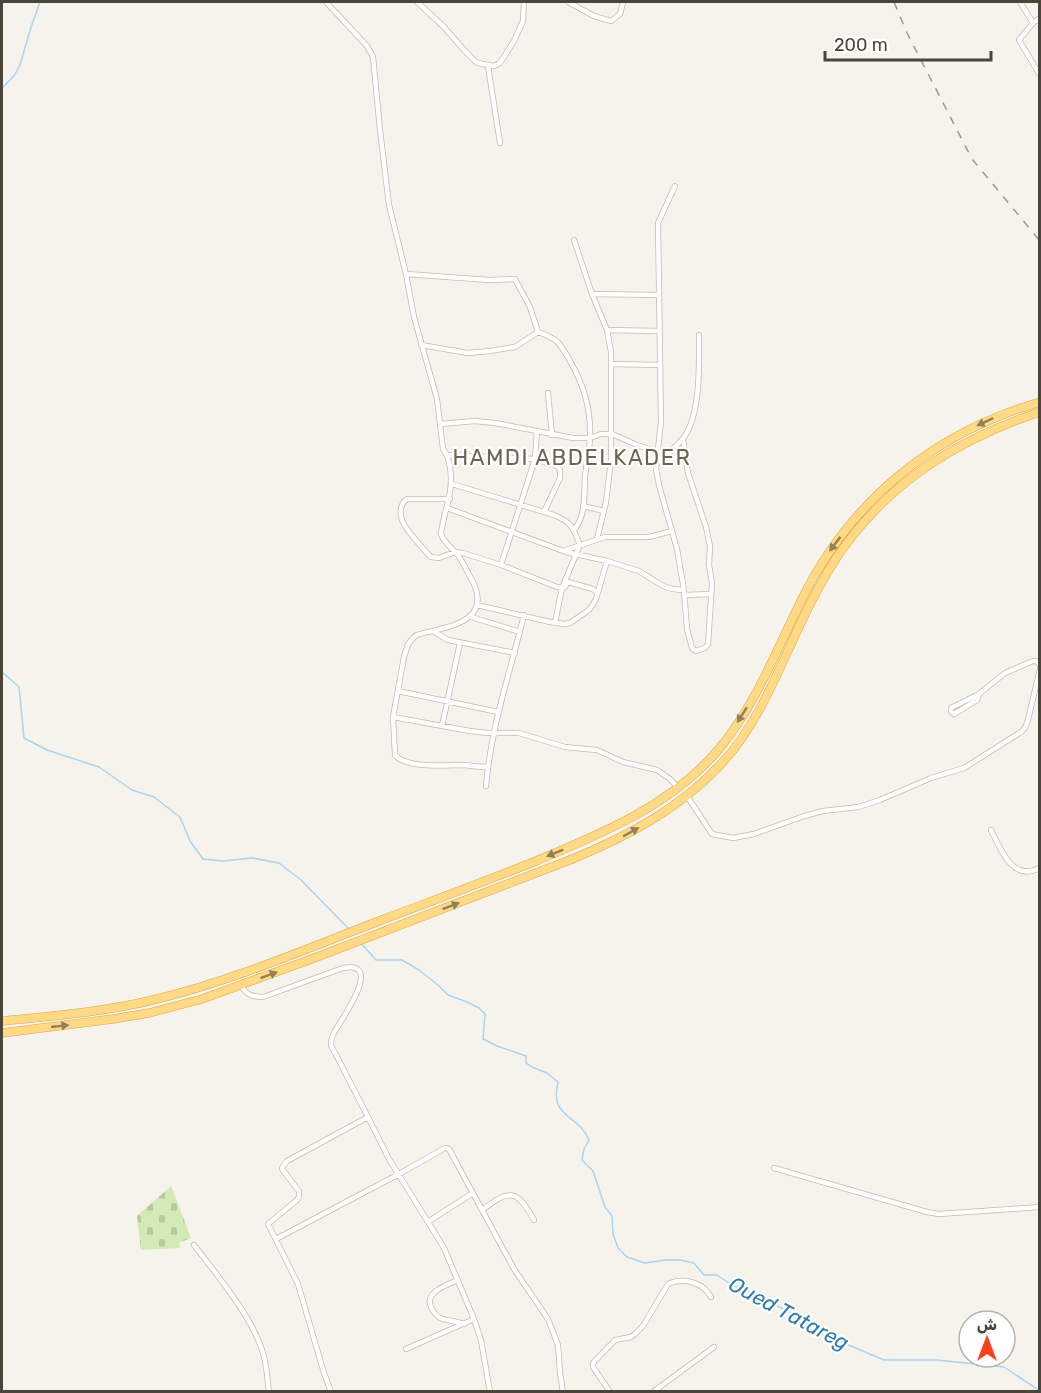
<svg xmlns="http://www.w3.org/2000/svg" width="1041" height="1393" viewBox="0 0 1041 1393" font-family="Rubik,Cairo,sans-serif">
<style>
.cemetery{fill:url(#cemetery-stones)}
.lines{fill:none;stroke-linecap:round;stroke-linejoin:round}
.stream{stroke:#a9d4f2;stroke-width:1.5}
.minor-casing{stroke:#c2bbae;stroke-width:6}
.trunk-casing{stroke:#e0a43c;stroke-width:9}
.minor{stroke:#fff;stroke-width:4.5}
.trunk{stroke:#ffd985;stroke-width:8}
.rail{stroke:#9a9a9a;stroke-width:1.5;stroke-dasharray:8 8;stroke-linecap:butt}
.oneway{fill:#938057}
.labels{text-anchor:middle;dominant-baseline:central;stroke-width:4.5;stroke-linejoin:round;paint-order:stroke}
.water-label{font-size:21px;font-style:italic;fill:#2e7ab2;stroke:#fff}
.quarter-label{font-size:22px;letter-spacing:1.5px;fill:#6e6250;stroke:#fff}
</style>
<defs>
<pattern id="cemetery-stones" width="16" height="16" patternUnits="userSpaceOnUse" patternTransform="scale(1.5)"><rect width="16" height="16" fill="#d2eab5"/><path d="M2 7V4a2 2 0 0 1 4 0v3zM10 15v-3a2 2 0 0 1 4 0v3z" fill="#b6ca9c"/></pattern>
</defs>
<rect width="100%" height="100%" fill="#f6f3ec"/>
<path class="cemetery" d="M171,1186L191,1238L179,1243L180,1248L141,1250L137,1216Z"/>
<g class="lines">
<path class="stream" d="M2,88L14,76L20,65L31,27L40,2
M2,672L19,687L24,738L47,750L99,767L132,790L154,797L180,817L190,841L203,859L223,861L252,858L279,863L301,880L349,929
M362,944L376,960H402L419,970L438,985L448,995L467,1002L479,1008L485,1014L483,1039L497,1046L526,1056V1063L532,1067L547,1073L558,1082C549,1119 578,1113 589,1140L584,1149L582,1160L593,1171L605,1207L612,1216L613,1234L618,1248L627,1257L645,1263L666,1260H680L694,1263L704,1275H717L732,1285L754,1293L846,1344L884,1360H937L1004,1367L1040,1391"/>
<defs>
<path id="minor" d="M326,2L367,46L373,57L380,130L389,205L406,274L414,317L437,399L443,449C448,455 449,460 450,467C454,495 444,508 441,534C444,543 452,548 458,555C464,564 469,575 474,584C491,624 444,627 417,635L414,637L408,644L404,657L393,717L395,755C407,769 446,765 464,765C472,766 480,767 488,767
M417,2L443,26L464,50L476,62L482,64L494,66L500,63L514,41L523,21L524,2
M568,2L594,16L611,21L620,14L623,2
M1020,2L1033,23
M1040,18L1033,23L1019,40L1040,75
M488,66L500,143
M675,186L658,223L661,421L656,469L659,485L677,549L684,590L687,629L692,648L696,651L705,648L708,644L712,583L709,565L710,546L706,527L688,473L683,439
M574,240L592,294L607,330L611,352V460L606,502L597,539
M406,274L489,280L515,279L530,307L538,332C558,339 560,343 570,361C584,385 591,409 590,436C590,450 586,464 585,477C584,495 586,516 574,530
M592,294L659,295
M607,330L659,331
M421,345L468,353L490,351L515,347L538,332
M612,364L660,365
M548,393L552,435
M440,424L475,421L495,423L573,438H590L601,434H612L637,445L658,452
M448,455L535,459L557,466L560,470V478L544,512
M657,464C665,455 677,447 684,437C701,414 699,363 699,335
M452,484L554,515C573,523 572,527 580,545L562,588L555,623
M450,499H407C401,503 399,512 402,520C404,528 425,551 431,557L439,558L455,552L463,553L501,565L557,587L564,588L568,582L593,589L597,593
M583,506L604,511
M447,508L566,552L607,561L639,571L663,586L672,589L684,590
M563,551L605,537H649L672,531
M501,565L535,459L537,431
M684,595L711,594
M477,605L550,622L564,624L570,623L589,610L592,606L596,599L607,561
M471,617L520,632
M433,631L448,640L515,653
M398,691L498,712
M979,694L1005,673L1033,661H1036L1040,665
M979,694L977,700L954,714L951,712V708Z
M393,717L470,731L488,733H519L565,747L597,750L623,762L657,770L670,779L678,788
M442,726L460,643
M486,786C491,727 510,672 524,615
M687,796L712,834L733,838L754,834L804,816L823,811L858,807L880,800L931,778L964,768L1021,732L1025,728L1028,720L1040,669
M991,830C1001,850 1012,882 1040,868
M240,985C247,995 252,997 263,997L343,968C385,960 341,1020 335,1031C332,1036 331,1040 331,1045L368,1117
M774,1168L927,1212L939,1214L1040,1207
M482,1210C511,1188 517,1190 534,1220
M429,1221L473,1193
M276,1239L399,1174L445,1148L449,1149L514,1269L548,1319L558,1345L560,1373L563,1392
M194,1245C216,1274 251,1315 262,1350C267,1363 267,1378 269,1392
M458,1280C447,1285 424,1292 431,1307C433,1312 436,1315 440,1318C448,1321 456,1321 464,1324
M406,1349L474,1319
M331,1392L324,1373L298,1284L268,1224L297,1200L299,1197V1191L282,1169L283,1166L287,1161L368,1117L389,1159L444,1248L474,1319L481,1340L490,1392
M610,1392L593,1367V1363L615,1340L631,1337L635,1334L643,1326L668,1284C683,1277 703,1282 711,1297
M653,1392L714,1347"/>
<path id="trunk" d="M2,1021C52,1016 103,1012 153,1000C233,981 310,947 387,918C437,899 486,881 536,861C601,834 672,805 719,749C755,706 777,649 802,599C851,500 934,433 1040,402
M2,1033L113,1019L149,1013L202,999L309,960L570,860C626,837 680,809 722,763C757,725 776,676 798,629C810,603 823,578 839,554C889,482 958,439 1040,412"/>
</defs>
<use href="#minor" class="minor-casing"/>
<use href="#trunk" class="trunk-casing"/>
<use href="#minor" class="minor"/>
<use href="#trunk" class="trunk"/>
<path class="rail" d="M894,2L907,33L972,159L1040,241"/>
</g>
<defs><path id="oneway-solid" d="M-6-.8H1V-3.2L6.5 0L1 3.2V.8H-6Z" transform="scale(1.5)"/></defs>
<g class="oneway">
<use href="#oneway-solid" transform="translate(985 422) rotate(155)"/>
<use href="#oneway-solid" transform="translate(835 544) rotate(127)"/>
<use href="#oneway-solid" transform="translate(742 715) rotate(123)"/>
<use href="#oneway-solid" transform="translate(631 832) rotate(-29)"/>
<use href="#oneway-solid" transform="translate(555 853) rotate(158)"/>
<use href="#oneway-solid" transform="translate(451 906) rotate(-21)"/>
<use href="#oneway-solid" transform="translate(269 975) rotate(-20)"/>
<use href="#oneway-solid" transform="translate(60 1026) rotate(-6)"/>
</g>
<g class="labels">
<g class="water-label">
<text transform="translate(789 1313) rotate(28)">Oued Tatareg</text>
</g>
<g class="quarter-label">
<text x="572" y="457">HAMDI ABDELKADER</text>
</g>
</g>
<rect width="1041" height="1393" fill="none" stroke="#4b4439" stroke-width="6"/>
<g transform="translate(987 1339)"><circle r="28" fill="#ffffff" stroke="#b7b4b0" stroke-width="1.5"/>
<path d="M0-4.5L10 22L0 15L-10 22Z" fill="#fc3f1d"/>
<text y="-9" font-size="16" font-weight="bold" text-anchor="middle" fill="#4b4439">ش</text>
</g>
<path d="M825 51v9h166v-9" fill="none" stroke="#4b4439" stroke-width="3"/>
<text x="834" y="51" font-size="18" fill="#4b4439" stroke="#ffffff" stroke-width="4.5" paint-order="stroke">200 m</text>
</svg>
